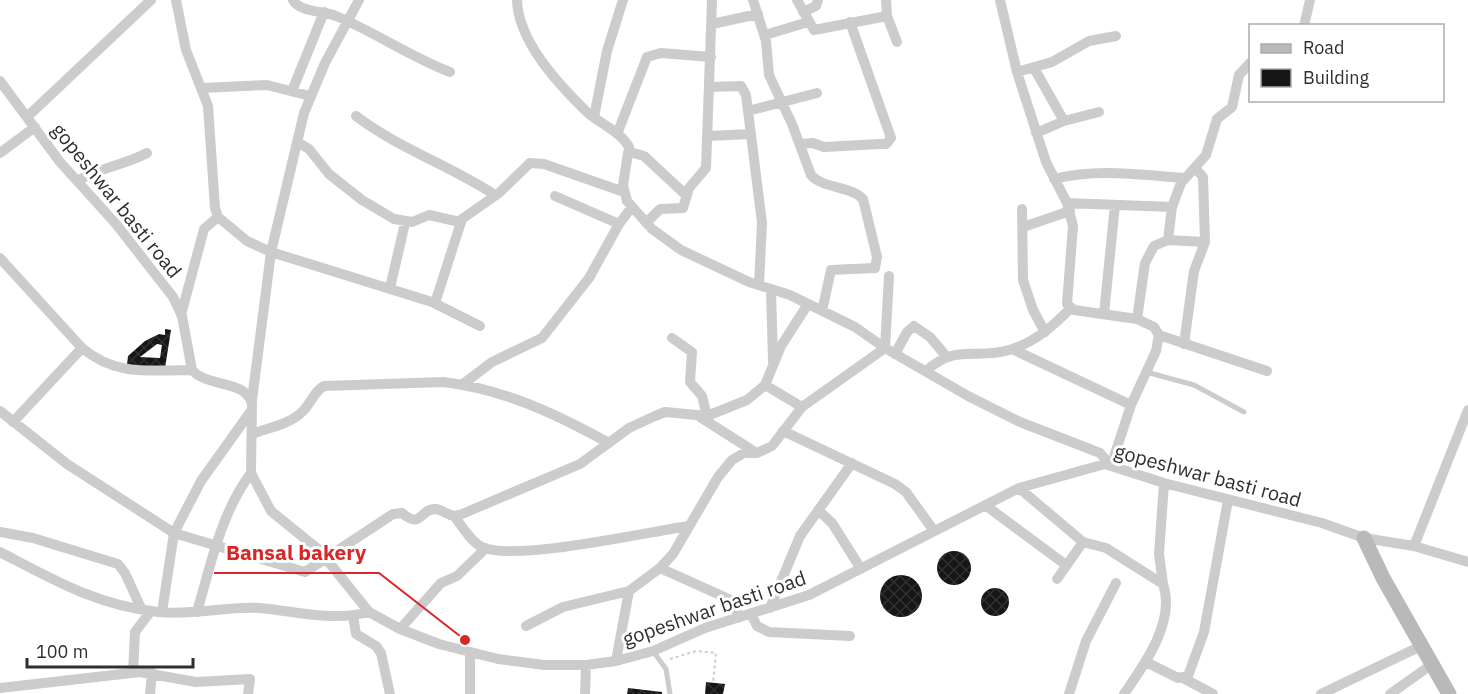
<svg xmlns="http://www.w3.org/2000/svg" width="1468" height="694" viewBox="0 0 1468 694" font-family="'IBM Plex Sans',sans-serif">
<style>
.building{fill:url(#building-cross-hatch);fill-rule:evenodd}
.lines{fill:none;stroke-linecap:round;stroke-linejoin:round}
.path{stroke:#ccc;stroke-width:2;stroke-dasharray:3 3;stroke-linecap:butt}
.lane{stroke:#ccc;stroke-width:5}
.street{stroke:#ccc;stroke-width:10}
.secondary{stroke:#b9b9b9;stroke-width:15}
.labels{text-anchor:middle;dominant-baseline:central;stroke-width:6;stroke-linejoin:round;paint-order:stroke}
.street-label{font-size:20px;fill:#2f2f2f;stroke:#fff}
.leader{fill:none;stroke:#d62828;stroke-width:2}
.callout-dot{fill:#d62828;stroke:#fff;stroke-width:2}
.callout-label{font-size:21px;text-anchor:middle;font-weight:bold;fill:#d62828;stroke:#fff;stroke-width:6;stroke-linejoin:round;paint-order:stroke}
</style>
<defs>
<pattern id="building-cross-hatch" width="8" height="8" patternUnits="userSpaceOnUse" patternTransform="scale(1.5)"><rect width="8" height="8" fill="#161616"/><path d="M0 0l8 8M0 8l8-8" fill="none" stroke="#303030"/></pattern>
</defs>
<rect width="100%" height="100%" fill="#fff"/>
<path class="building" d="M165,329L171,330L165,368L127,365L128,356L145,341L159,334L165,335ZM157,344L162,345L160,358L140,357Z
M937 568a17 17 0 1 1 34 0a17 17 0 1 1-34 0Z
M880 596a21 21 0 1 1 42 0a21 21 0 1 1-42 0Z
M981 602a14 14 0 1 1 28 0a14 14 0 1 1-28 0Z
M706,682L725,684L723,694H705Z
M628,688L662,692V694H627Z"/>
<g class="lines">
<path class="path" d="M670,659L696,651L716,653L713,683"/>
<path class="lane" d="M1146,372L1194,385L1244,412
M653,651L666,669L670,694"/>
<path class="street" d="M176,0L186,50L208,106L215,208L218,217L247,241L271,252L432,302L480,326
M293,0C299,12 324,11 336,16C375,32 410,57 450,72
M517,0C518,41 558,84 587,112C600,124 620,131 629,147L623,185L627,201L652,229L681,250L749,282L790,295L855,327L885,348L968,396L1020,422L1100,453L1105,459V464
M753,0L766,41L769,75L792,124L811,175C823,189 849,185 863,199L877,257L875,268L831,270L822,311
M797,0L814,30L887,16
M886,0L887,16L897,42
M1000,0L1017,72L1046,162L1067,203L1073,226L1067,304L1074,310L1137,319L1154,327L1159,335L1156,351L1131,405L1111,466
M803,12L816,6L818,0
M712,24L758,14
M1304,26L1310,0
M765,35L808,22
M1034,68L1064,121
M1017,72L1052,62L1089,41L1116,36
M0,81L60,162L116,224L173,297L182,316L192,370C208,388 244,379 252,403L251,473L271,511L319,550L369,612L400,629L439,644L498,659L544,665H586L616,661L653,651L705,628L809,595L1019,488L1105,464L1164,483L1322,523L1364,538L1414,546L1468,562
M710,87L741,86L746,95L762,223L759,285
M202,88L267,85L310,96
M292,91L324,12
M748,111L817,93
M356,116C398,148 451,166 495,195
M27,117L151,0
M594,117L607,51L623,0
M1036,133L1064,121L1099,112
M617,134L647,57L661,53L711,57
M708,136L751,134
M297,142L309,149L329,174L362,200L394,219L412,222L429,215L460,222
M800,144L813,143L824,147L879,144H886L891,138L850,22
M630,152L644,156L686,195
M0,153L35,127
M1054,179C1098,168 1140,175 1185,178
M77,181C101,167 122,166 147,153
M555,196L619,224
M1067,203L1172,207
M1022,209L1023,280L1033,310L1045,332
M646,223L660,209L683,208L689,188L706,168L712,0
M1023,227L1070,211
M1168,240L1172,207L1181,183L1206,155L1217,119L1232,107L1239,75L1250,63
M0,258L82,348C117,377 150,370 192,370
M390,288L405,223
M771,289L773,361
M435,303L462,219L499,193L530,163L544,164L624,192
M1104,314L1115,205
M181,315L204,229L218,217
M1137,319L1145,263L1154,246L1168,240L1205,242
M1159,335L1267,371
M672,338L692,352L690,382L702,396L707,416
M1184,344L1194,271L1205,242L1203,177L1195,168
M1012,349L1131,405
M895,354L907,332L914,326L930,337L946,356
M926,371C957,343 975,360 1009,350C1034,343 1053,326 1070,309
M463,384L492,362L542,338L589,278L619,224L632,207
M765,385L802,407
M252,400L271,252L304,113L325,63L359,0
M0,411L67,464L174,533L305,572L393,514L402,513C422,530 420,508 436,509C442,510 448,515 454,516L462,514L580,464L629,428L655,416L665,412L707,416L747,400L765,385L781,346L808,304
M700,417L755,452
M13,422L82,348
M783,431L895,484L906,492L934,531
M252,434C268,428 290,424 302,412C311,404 313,392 324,386L443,382C504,389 556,414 609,443
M1019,488L1083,542L1106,548L1163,584C1176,622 1144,665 1124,694
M985,505L1062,562
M818,510L832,523L861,569
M454,516C462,526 471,542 482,547C515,562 647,532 689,526
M0,532L33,538L118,564L125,573L141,608
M1414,546L1468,410
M0,552C54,580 96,605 158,612C192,616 226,606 259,608C296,611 332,622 369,612
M660,568L731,600L736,606L738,618
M1057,579L1083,542
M1163,584L1159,554L1164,483
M770,608L800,536L852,463
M162,612L174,533L201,481L251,411
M197,612C211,564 221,513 251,473
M751,614L757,626L769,632L850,636
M353,616L356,634L376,646L381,653L390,694
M526,626L563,607L629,591
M400,629L441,583L457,576L486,548
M470,653V694
M616,661L629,591L660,568L673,554L718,477L732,460L744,453H757L772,446L802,407L885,348L889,276
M1146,662L1178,678L1188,676L1204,632L1228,500
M133,673L135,632L151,611
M1183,678L1213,694
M0,688L140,672L196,682L250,679L248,694
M150,694L152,673
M585,694L586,665
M1069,694L1086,641L1116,583
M1321,694L1421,646
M1390,694L1431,665"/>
<path class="secondary" d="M1364,538L1383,578L1449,694"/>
</g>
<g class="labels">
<g class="street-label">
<text transform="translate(117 200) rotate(51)">gopeshwar basti road</text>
<text transform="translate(1208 475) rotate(15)">gopeshwar basti road</text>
<text transform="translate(714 608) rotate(-19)">gopeshwar basti road</text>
</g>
</g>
<path class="leader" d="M465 640L379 573H214"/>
<circle class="callout-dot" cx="465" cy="640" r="6"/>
<g class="callout-label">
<text x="296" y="560">Bansal bakery</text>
</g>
<rect x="1249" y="24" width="195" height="78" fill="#ffffff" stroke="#acacac" stroke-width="1.5"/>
<rect x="1261" y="44" width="30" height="9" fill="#b9b9b9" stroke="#acacac" stroke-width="1.5"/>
<text x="1303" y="54" font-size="18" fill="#2f2f2f">Road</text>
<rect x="1261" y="69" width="30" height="18" fill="#161616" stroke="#acacac" stroke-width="1.5"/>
<text x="1303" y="84" font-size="18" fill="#2f2f2f">Building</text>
<path d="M27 658v9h166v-9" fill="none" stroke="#2f2f2f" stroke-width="3"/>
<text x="36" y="658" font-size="18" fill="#2f2f2f" stroke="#ffffff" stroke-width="4.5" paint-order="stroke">100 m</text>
</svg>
